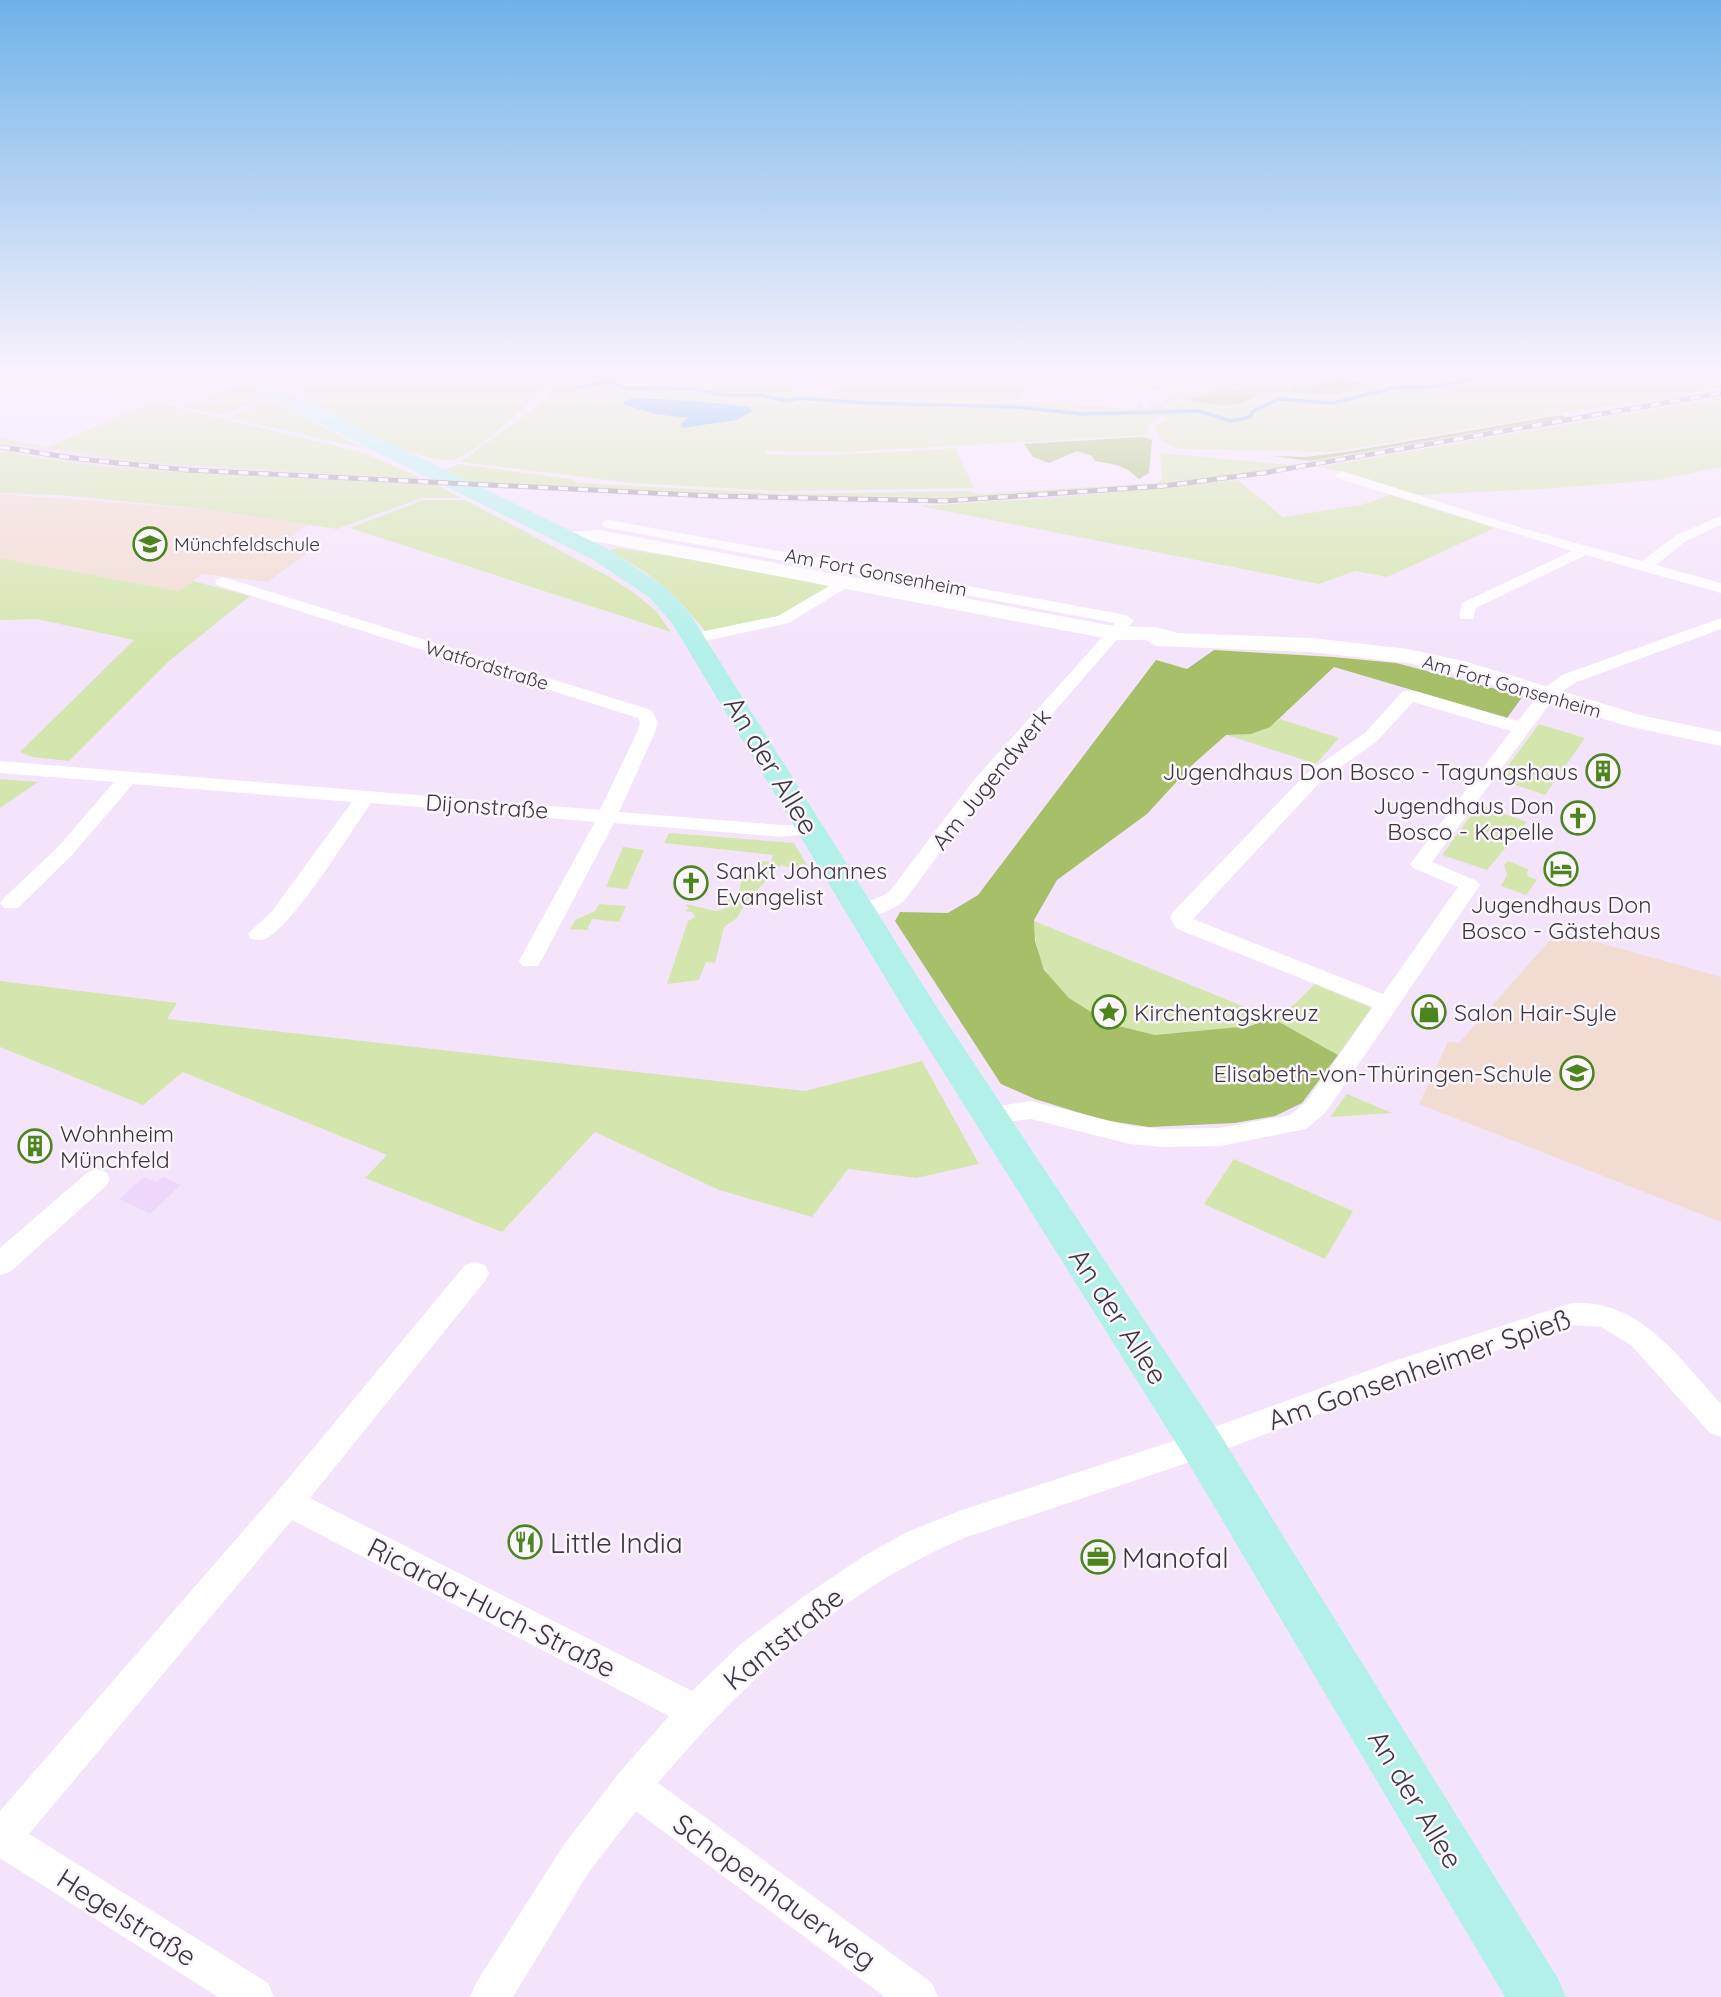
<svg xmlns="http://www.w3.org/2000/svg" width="1721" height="1997" viewBox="0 0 1721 1997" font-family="Quicksand,sans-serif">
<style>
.built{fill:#efd7fb}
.education{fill:#f2dbd0}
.green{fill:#d4e6ad;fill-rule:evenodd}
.forest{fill:#a6bf68}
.water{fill:#5baee8}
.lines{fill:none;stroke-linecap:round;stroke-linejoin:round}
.stream{stroke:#5baee8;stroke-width:3.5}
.minor{fill:#fff;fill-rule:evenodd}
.tertiary{fill:#fff;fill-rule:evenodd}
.secondary{fill:#b3f0e9;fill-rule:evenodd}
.rail-casing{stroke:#a095a6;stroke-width:5}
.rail{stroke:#faf6fc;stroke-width:3.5;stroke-dasharray:10;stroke-linecap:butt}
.labels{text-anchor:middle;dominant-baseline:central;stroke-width:5;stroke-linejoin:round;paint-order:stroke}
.far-poi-label{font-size:19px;fill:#3d3641;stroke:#faf6fc;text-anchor:start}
.far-street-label{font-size:19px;fill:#3d3641;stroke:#faf6fc}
.poi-label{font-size:23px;fill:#3d3641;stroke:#faf6fc;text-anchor:start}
.street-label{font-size:23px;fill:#3d3641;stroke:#faf6fc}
.near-street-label{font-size:28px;fill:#3d3641;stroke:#faf6fc}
.near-poi-label{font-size:28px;fill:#3d3641;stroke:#faf6fc;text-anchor:start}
</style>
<rect width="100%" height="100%" fill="#f3e4fb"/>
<path class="built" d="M1721,391V395L1679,403L1316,466L1237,479L1051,498L857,503L722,500L478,487L470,483L858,499L942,498L1162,484L1310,463Z
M0,444L48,448L138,462L422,479L438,485L221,475L96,466L0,450Z
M144,1177L156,1182L163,1177L181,1185L150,1214L119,1199Z"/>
<path class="education" d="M0,494L205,509L308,525L285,541L316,547L268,582L202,574L179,591L0,558Z
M1558,931L1721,977V1222L1419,1104L1448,1042L1459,1043Z"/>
<path class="green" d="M270,373H489L552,383C530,401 479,452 455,459C422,468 335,415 302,398L320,394H309Z
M573,373H772L793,383L787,386C815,403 834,392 853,373L1028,386L1019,401L1138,409V401H1141L1144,408H1149L1151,403L1154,402L1168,409L1171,407L1166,401L1167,395L1211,389L1272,373H1451L1422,384L1447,381L1452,376L1463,373H1721V387L1661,400L1595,408L1331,452L1179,449L1161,441L1154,427L1166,419L1159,416L1148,426L1149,433L1146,435L845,452L766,451V454C829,457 892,452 955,448L974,488L781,491L632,483L460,462L549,397L553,388ZM633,398C673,399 711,402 750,407L751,412C728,420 705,428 680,425L689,418L655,414L625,405Z
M914,373L963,376L979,373H1130L1132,374V380L1158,382L1161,391L1064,379L990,380Z
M1172,373H1262L1209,387L1167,391L1161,376Z
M246,382L267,397L221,415L184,407Z
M1721,397V467L1657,480L1543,489L1417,495L1355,475L1320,467Z
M271,400L363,448L229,418Z
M153,402L365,453L422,479L138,462L48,448L0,444V438L48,447Z
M0,451L96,466L221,475L438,485L461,498H421L337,529L205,509L59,495L0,493Z
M1160,453L1291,465L1310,463C1161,487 1008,501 857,499C728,497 599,489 470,483L445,470L458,464L570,479L578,483L787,494L972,491L976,494L1155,483L1162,480Z
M1238,480L1283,517L1361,505L1391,495L1494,528L1387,577L1355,571L1319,584L920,506L1051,498Z
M423,500H465L606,575L633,592L656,611L671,632L350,528Z
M618,548L719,564L832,587L787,615L707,633C673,593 657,576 609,551Z
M0,558L179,591L193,581L250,596L168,662L69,761L32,757L20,752L134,640L37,619L0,620Z
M1280,719L1339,738L1316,764L1227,735C1248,734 1263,733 1280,719Z
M1539,724L1585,738L1545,795L1498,779Z
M0,779L38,782L0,808Z
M1479,804L1527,822L1487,870L1442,855Z
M669,833L794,843L812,874L781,865L746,902L737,918L724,927L715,963L706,962L699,980L667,984L688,921L695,917L692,912L684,911L689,909L686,904L715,911L724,909L728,898L738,894L743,875L755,874L760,861L771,862L773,855L664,843Z
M623,847L644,850L627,889L606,887Z
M1508,861L1528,869L1527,876L1537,880L1526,895L1501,886L1507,875L1504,865Z
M599,904L626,906L619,922L592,919L587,930L570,929L575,920L595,911Z
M1034,921L1272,1018L1295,1004L1315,984L1371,1008L1338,1055L1272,1018C1240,1030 1190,1038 1155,1035C1119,1032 1059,1002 1044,968C1037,953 1035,937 1034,921Z
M0,981L177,1003L167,1019L805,1091L922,1061L979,1164L916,1178L848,1169L812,1217L719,1190L595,1132L502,1232L365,1178L387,1155L183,1072L143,1105L0,1047Z
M1347,1094L1392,1113L1330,1117Z
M1234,1159L1353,1211L1325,1259L1204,1204Z"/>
<path class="forest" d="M1336,380L1359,382L1370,387L1339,394L1294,393V388Z
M1240,390L1256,395C1241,411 1205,404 1186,400L1214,392Z
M1561,415L1566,417L1310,461L1273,456L1305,457L1346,452Z
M1143,437L1152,440L1149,473L1139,479L1128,470L1117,465L1095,461L1092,456L1077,451L1049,463L1033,457L1024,444Z
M1214,650L1333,657L1396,663L1523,696L1507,718L1334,667L1270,727L1251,734L1226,735L1191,766L1147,814L1057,880L1034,920L1035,941L1044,970L1069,998L1110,1024L1155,1035L1250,1026L1272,1018L1338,1055L1302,1103L1275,1116L1235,1123L1149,1127L1103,1120L1035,1099L1001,1084L895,921L900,912L948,913L978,895L1156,660L1187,669Z"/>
<path class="water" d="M633,398C673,399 711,402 750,407L752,412L736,420L683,428L680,425L688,418L655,414L625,405L623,402Z"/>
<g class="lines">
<path class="stream" d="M527,373L557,379L598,377L624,388L693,389L723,395H761L786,401L799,398L866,403L1015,407L1082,414L1199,411L1231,421L1250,417L1253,411L1279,399L1332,403L1393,388L1439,386L1501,373
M1530,373L1568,376L1574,373
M578,387L607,382"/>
<path class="minor" d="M1149,373H1161L1166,382L1160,386L1156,385Z
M1342,471L1525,529L1642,561L1676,535L1721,516V525L1686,541L1656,565L1721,583V593L1586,555L1476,608L1473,619H1461L1459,616L1462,603L1572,551L1337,478L1335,475Z
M609,520L1126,615L1134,620L988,788L904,901C892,911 869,921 852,917L849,912C858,901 878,901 890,891L974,780L1115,623L604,527L602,524L604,521Z
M223,577L651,710L658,722L656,730L619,812L782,825H817L820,829L817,833L782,837L614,823L541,961L538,966H522L519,961L595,822L371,803C349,834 296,922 267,938C262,941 257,940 251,939L248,934L273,910L352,802L133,784L72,855L18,908H4L0,903L4,898L58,847L114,782L0,773V761L600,810L638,730L640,722L638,718L217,585L215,582L217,579Z
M843,578L849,580L851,583L849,586L789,623L695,643L687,638L695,633L778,616Z
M1721,618V629L1574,683L1554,698L1432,862L1477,881L1480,885L1335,1099L1324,1114L1306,1129L1220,1146L1163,1147L1130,1144L1031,1119L988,1124L979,1121L976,1115L979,1109L1031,1101L1130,1126L1163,1129L1220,1128L1290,1115L1306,1102L1373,1007L1182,931L1176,928L1170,917L1173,912L1306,774L1365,733L1403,691H1415L1518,721L1542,690L1562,675ZM1413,702L1511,731L1410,864L1413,868L1458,887L1383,994L1193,919L1320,782L1377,741Z
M97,1169L106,1172L110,1179L106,1186L10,1272L0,1275V1248L88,1172Z
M475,1262L485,1265L489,1273L485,1281L310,1498L692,1691L742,1643L803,1597L864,1556L907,1532L962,1510L1201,1432L1397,1360L1572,1303C1640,1299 1680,1359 1721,1404V1437L1710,1433L1631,1345L1601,1327L1572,1325L1415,1378L1202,1458L967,1537C843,1588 743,1682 658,1783L932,1983L938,1997H885L636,1811L589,1872L513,1997H470L476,1983L563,1846L619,1773L669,1716L292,1520L29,1834L268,1983L274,1997H218L0,1858V1811L277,1492L465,1265Z"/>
<path class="tertiary" d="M599,530L1114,626L1155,627L1178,633L1311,638L1408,649L1467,662L1640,715L1721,732V746L1627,726L1454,673L1408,663L1311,652L1156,646L1146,640H1114L599,542L563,544L553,538L563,532Z"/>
<path class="secondary" d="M238,373H259L286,392L608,549L665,587L690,614L936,1006L1218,1431L1557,1977L1566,1997H1505L1186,1459L907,1014L672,623L649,597L592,559L272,400Z"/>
<defs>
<path id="rail" d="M0,447L80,459L187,470L713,496L944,501L1163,486L1263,473L1721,393"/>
</defs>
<use href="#rail" class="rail-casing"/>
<use href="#rail" class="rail"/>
</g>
<linearGradient id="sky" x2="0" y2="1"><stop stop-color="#6fb2e8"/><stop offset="0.57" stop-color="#faf3fd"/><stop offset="1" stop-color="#faf3fd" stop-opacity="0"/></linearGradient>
<rect width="1721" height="653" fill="url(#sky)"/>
<defs>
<symbol id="school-ring" viewBox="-11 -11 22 22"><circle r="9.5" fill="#faf6fc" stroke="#4c841d" stroke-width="1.5"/><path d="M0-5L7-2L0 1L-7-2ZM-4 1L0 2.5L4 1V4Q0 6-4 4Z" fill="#4c841d"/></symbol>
<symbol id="building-ring" viewBox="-11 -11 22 22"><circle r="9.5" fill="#faf6fc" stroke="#4c841d" stroke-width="1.5"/><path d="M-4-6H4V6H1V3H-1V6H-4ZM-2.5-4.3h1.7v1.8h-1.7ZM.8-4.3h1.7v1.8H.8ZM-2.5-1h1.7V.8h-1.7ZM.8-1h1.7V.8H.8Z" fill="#4c841d"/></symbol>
<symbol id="church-ring" viewBox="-11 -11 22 22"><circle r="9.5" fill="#faf6fc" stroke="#4c841d" stroke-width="1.5"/><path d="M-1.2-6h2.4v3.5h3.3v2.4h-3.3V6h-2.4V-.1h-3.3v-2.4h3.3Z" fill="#4c841d"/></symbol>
<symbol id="hotel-ring" viewBox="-11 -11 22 22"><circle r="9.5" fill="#faf6fc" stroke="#4c841d" stroke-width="1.5"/><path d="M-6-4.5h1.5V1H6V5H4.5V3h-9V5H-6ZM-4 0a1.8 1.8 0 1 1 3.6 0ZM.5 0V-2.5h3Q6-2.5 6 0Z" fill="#4c841d"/></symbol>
<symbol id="sight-ring" viewBox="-11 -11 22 22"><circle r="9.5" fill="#faf6fc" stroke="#4c841d" stroke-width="1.5"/><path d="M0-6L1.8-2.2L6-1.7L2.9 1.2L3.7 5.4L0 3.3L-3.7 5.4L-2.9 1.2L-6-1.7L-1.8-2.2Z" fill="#4c841d"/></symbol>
<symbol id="shop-ring" viewBox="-11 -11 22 22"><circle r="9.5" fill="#faf6fc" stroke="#4c841d" stroke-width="1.5"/><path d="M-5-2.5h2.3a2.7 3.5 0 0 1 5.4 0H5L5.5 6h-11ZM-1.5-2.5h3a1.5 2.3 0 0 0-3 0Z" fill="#4c841d"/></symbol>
<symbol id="restaurant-ring" viewBox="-11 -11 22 22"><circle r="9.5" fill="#faf6fc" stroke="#4c841d" stroke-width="1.5"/><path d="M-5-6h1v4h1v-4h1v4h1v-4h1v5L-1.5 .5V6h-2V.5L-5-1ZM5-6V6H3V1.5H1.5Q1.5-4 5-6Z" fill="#4c841d"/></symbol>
<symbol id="office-ring" viewBox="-11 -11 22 22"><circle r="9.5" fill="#faf6fc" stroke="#4c841d" stroke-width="1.5"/><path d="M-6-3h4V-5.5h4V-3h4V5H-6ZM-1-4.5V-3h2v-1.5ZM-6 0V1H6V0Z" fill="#4c841d"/></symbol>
</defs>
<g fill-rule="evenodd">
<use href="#school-ring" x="131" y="525" width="38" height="38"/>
<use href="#building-ring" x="1584" y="752" width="38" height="38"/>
<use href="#church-ring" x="1559" y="799" width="38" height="38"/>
<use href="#hotel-ring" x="1542" y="850" width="38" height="38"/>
<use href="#church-ring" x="672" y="864" width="38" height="38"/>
<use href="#sight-ring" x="1090" y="993" width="38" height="38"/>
<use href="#shop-ring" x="1410" y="993" width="38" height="38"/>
<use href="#school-ring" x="1558" y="1054" width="38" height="38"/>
<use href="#building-ring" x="16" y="1127" width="38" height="38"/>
<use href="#restaurant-ring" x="506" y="1523" width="38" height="38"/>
<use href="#office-ring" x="1079" y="1538" width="38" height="38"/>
</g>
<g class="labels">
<g class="far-poi-label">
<text x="174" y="544">Münchfeldschule</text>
</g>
<g class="far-street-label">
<text transform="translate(876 572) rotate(11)">Am Fort Gonsenheim</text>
<text transform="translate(487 665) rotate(17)">Watfordstraße</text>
<text transform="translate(1512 686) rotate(16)">Am Fort Gonsenheim</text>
</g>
<g class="poi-label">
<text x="1578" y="771" text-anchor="end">Jugendhaus Don Bosco - Tagungshaus</text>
<text x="1554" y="805" text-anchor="end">Jugendhaus Don<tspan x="1554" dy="26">Bosco - Kapelle</tspan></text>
<text x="716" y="870">Sankt Johannes<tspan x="716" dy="26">Evangelist</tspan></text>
<text x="1561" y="904" text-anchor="middle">Jugendhaus Don<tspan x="1561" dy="26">Bosco - Gästehaus</tspan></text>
<text x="1134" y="1012">Kirchentagskreuz</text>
<text x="1454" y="1012">Salon Hair-Syle</text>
<text x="1552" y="1073" text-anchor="end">Elisabeth-von-Thüringen-Schule</text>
<text x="60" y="1133">Wohnheim<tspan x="60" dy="26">Münchfeld</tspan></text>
</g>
<g class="street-label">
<text transform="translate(991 779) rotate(-51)">Am Jugendwerk</text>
<text transform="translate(487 806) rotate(4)">Dijonstraße</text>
</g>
<g class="near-street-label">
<text transform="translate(772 765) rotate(59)">An der Allee</text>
<text transform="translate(1119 1316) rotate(57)">An der Allee</text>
<text transform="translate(1419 1369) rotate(-19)">Am Gonsenheimer Spieß</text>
<text transform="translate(492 1607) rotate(27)">Ricarda-Huch-Straße</text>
<text transform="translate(783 1638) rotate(-39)">Kantstraße</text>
<text transform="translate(1416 1799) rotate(59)">An der Allee</text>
<text transform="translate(775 1891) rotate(36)">Schopenhauerweg</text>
<text transform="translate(127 1917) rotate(32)">Hegelstraße</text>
</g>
<g class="near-poi-label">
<text x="550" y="1542">Little India</text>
<text x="1122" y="1557">Manofal</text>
</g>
</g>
</svg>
